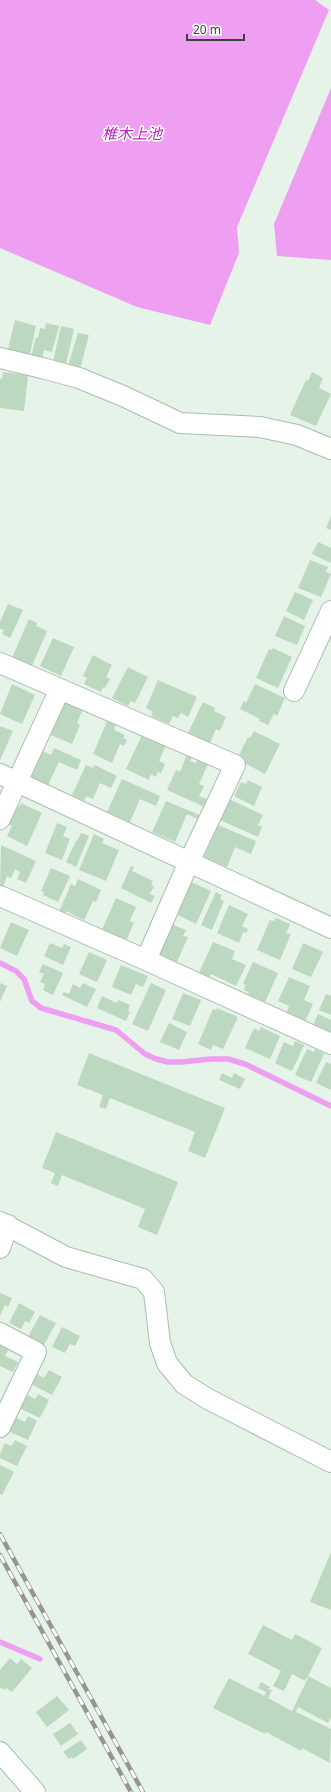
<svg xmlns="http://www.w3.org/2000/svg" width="331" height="1792" viewBox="0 0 331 1792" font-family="'Noto Sans','Noto Sans JP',sans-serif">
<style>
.water{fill:#ef9ff2}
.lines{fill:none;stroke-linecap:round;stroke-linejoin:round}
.stream{stroke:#ef9ff2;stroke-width:5.5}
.building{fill:#bdd8c1}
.street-casing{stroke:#a7bfad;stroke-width:22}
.street{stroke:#fff;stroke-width:20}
.rail-casing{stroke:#959595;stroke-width:4.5}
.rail{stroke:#fff;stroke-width:3;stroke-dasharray:9;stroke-linecap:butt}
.labels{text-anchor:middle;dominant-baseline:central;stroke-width:3;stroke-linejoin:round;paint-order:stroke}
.water-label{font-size:15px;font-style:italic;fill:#b12ab5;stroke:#fff}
</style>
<rect width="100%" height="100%" fill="#e5f3e9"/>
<path class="water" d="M0,0H315L329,10L237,227L239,253L210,325L137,307L0,248Z
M331,88V260L277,256L274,224Z"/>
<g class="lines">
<path class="stream" d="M0,963L16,971L24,979L32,1001L41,1008L116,1030L145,1054L156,1059L168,1062H181L211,1059H228L245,1064L331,1106
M0,1642L40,1659"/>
</g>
<path class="building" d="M15,320L36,326L29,358L7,353Z
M46,323L59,326L52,352L44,350L42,359L31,357L36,337L38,338L40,328L45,329Z
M61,326L74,329L66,364L53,361Z
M78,333L89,335L80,369L68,366Z
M3,372L28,375L24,411L0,408V379H2Z
M312,372L323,378L319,388L331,394L316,426L290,415L306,380L308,381Z
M331,516V530L326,528Z
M318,542L331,548V563L312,554Z
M310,560L328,567L326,572L331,574L321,597L298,588Z
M295,592L313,600L304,620L286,611Z
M8,604L23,610L10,638L2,634L4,630L0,629V622Z
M284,616L305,626L297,645L275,636Z
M29,619L37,623L36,626L47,631L32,666L12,658Z
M53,638L74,647L61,676L40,666Z
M273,648L292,657L278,688L256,678L269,649L272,650Z
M93,655L112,665L106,677L110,679L105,688L103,687L101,692L84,684L87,678L83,676Z
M128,667L148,677L135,703L131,701L128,706L112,698Z
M158,680L197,697L188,717L181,713L178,718L173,716L169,724L151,716L153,712L146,708Z
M12,684L35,695L22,724L0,714Z
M255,684L285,698L277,716L274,714L268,725L259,721L260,719L240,709L244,701L246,703Z
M65,702L83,709L77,723L80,725L72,744L48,734L50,730L52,731Z
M203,702L215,708L214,711L226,717L220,731L216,729L210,743L187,735Z
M108,719L116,723L114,730L125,735L123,738L127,740L124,746L120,744L112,763L93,754Z
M0,726L13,731L0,760Z
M254,731L280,744L265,774L237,759L248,737L250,738Z
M142,735L166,745L159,761L165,764L161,773L158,772L156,777L151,774L149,780L126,769Z
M54,748L81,760L77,770L59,762L48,785L29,777L41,750L51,755Z
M188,752L193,754L190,761L196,763L198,759L208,764L199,784L204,786L199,796L209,800L205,807L167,790L176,770L180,772Z
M86,765L93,768L95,765L117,776L111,788L100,783L93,799L86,796L84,801L72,795Z
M122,779L160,796L156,806L140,799L130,822L107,812Z
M248,780L262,787L254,806L234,796L241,782L246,784Z
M229,799L263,815L258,825L262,827L258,837L220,820Z
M166,801L202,816L200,820L187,814L175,842L152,832Z
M21,803L42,813L27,846L7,836L12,826L8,824L16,805L19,807Z
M57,823L67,827L63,836L70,839L62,860L45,853Z
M218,825L256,841L251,854L235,847L227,867L204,857Z
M81,833L89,836L76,867L66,862L76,841H77Z
M94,834L104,839L102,843L119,850L106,881L79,870Z
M1,845L36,861L26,883L17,879L20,872L15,869L11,878L7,876L2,889L0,888Z
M131,866L134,867L132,871L153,881L151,885L154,886L150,894L155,896L151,903L121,888Z
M51,868L70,876L58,902L43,895L44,892L41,891Z
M78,879L101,890L96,902L93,901L84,920L66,911L65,914L59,912L71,884L75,886Z
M191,882L211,891L196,924L176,914Z
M216,892L222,895L220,899L224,901L212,930L201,925Z
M116,898L136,907L130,921L134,923L125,943L101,932Z
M229,905L248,914L242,926L248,929L246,933L243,932L239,943L217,933Z
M276,918L290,924L286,933L291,934L280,960L257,950L270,920L274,921Z
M11,922L29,930L17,956L0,948Z
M171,924L186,930L183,936L188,937L176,964L156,956Z
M213,942L235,951L232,959L246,965L236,986L211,974L207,982L197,977Z
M50,943L62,948L64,944L71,947L63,965L44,956Z
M303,943L323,952L311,977L292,969Z
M89,952L107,960L97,982L79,974Z
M253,962L278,973L265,1002L248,994L249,992L244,990L246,985L243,984Z
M43,964L63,973L53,995L43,990L45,984L40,982L44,974L39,972Z
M121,965L148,976L143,987L136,984L131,995L112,987Z
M289,977L310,986L304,1000L313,1004L303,1026L286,1014L289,1006L278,1001Z
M0,983L7,986L0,1002Z
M83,983L96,989L87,1007L62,995L64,992L69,994L73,984L80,988Z
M151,983L166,990L148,1031L132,1024Z
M183,993L201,1000L190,1026L172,1019Z
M326,994L331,996V1015L319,1010Z
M102,996L117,1003L118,1000L130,1005L128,1011L130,1012L126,1021L97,1008Z
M217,1008L238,1017L223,1049L213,1045L211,1050L198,1044L213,1009L216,1010Z
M318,1014L331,1020V1038L311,1030Z
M169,1023L187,1032L179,1050L160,1042Z
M261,1027L280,1036L270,1059L245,1048L254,1028L259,1031Z
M295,1041L304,1045L292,1071L275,1063L284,1042L293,1046Z
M307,1049L314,1052L315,1049L324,1054L311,1082L295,1075Z
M89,1053L225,1108L205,1158L188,1151L195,1132L110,1098L106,1109L99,1107L103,1095L77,1085Z
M326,1062L331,1064V1090L316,1083Z
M222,1073L232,1078L234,1073L245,1079L240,1089L219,1080Z
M56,1132L178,1182L157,1235L138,1227L145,1209L62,1175L58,1186L51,1183L55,1173L42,1168Z
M0,1293L12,1298L8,1307L5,1305L0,1316Z
M19,1303L35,1312L29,1323L25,1321L21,1329L9,1323Z
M40,1315L56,1323L44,1345L28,1337Z
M62,1327L80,1336L75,1346L70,1344L65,1353L52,1347Z
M0,1344L9,1348L5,1356L18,1362L13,1372L0,1366Z
M49,1370L62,1377L52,1395L29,1383L35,1373L44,1378Z
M24,1393L35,1399L38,1394L49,1400L40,1418L17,1407Z
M28,1416L37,1421L28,1440L8,1431L15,1417L25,1422Z
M15,1440L27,1446L17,1466L0,1458V1454L5,1443L11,1446Z
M0,1465L14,1472L2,1495L0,1494Z
M331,1552V1610L310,1602Z
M263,1625L292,1640L295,1634L322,1648L308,1676L331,1688V1717L328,1723L298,1707L296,1712L331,1729L330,1763L302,1748L301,1751L266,1732L265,1734L213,1708L229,1678L264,1696L266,1692L258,1688L261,1682L270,1687L268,1689L272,1690L268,1698L292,1711L308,1678L307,1677L305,1681L292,1674L284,1691L273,1686L281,1671L248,1654Z
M10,1658L17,1664L21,1659L32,1668L12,1692L6,1688L4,1690L0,1687V1670Z
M57,1696L69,1710L47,1727L36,1712Z
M70,1723L78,1734L61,1746L53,1734Z
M81,1740L87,1749L73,1759L72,1757L69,1759L63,1752Z"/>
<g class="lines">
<defs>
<path id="street" d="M0,358L42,368L79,378L123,396L180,423L260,427L297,435L331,449
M0,663L235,765L189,862L146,960
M294,691L331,611
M0,774L331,928
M0,819L60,689
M0,896L146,960L331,1044
M0,1222L66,1257L143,1279L154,1292L160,1343L167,1363L184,1384L208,1399L331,1462
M0,1248L8,1225
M0,1333L36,1352L0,1427
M0,1752L35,1792"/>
</defs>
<use href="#street" class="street-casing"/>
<use href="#street" class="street"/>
<defs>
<path id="rail" d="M0,1534L143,1792
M0,1555L131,1792"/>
</defs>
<use href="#rail" class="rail-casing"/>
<use href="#rail" class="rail"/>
</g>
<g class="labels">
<g class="water-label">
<text x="132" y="133">椎木上池</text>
</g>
</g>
<path d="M187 34v6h57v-6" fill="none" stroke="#344637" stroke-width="2"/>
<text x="193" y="34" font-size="12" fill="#344637" stroke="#ffffff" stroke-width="3" paint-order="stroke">20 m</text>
</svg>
